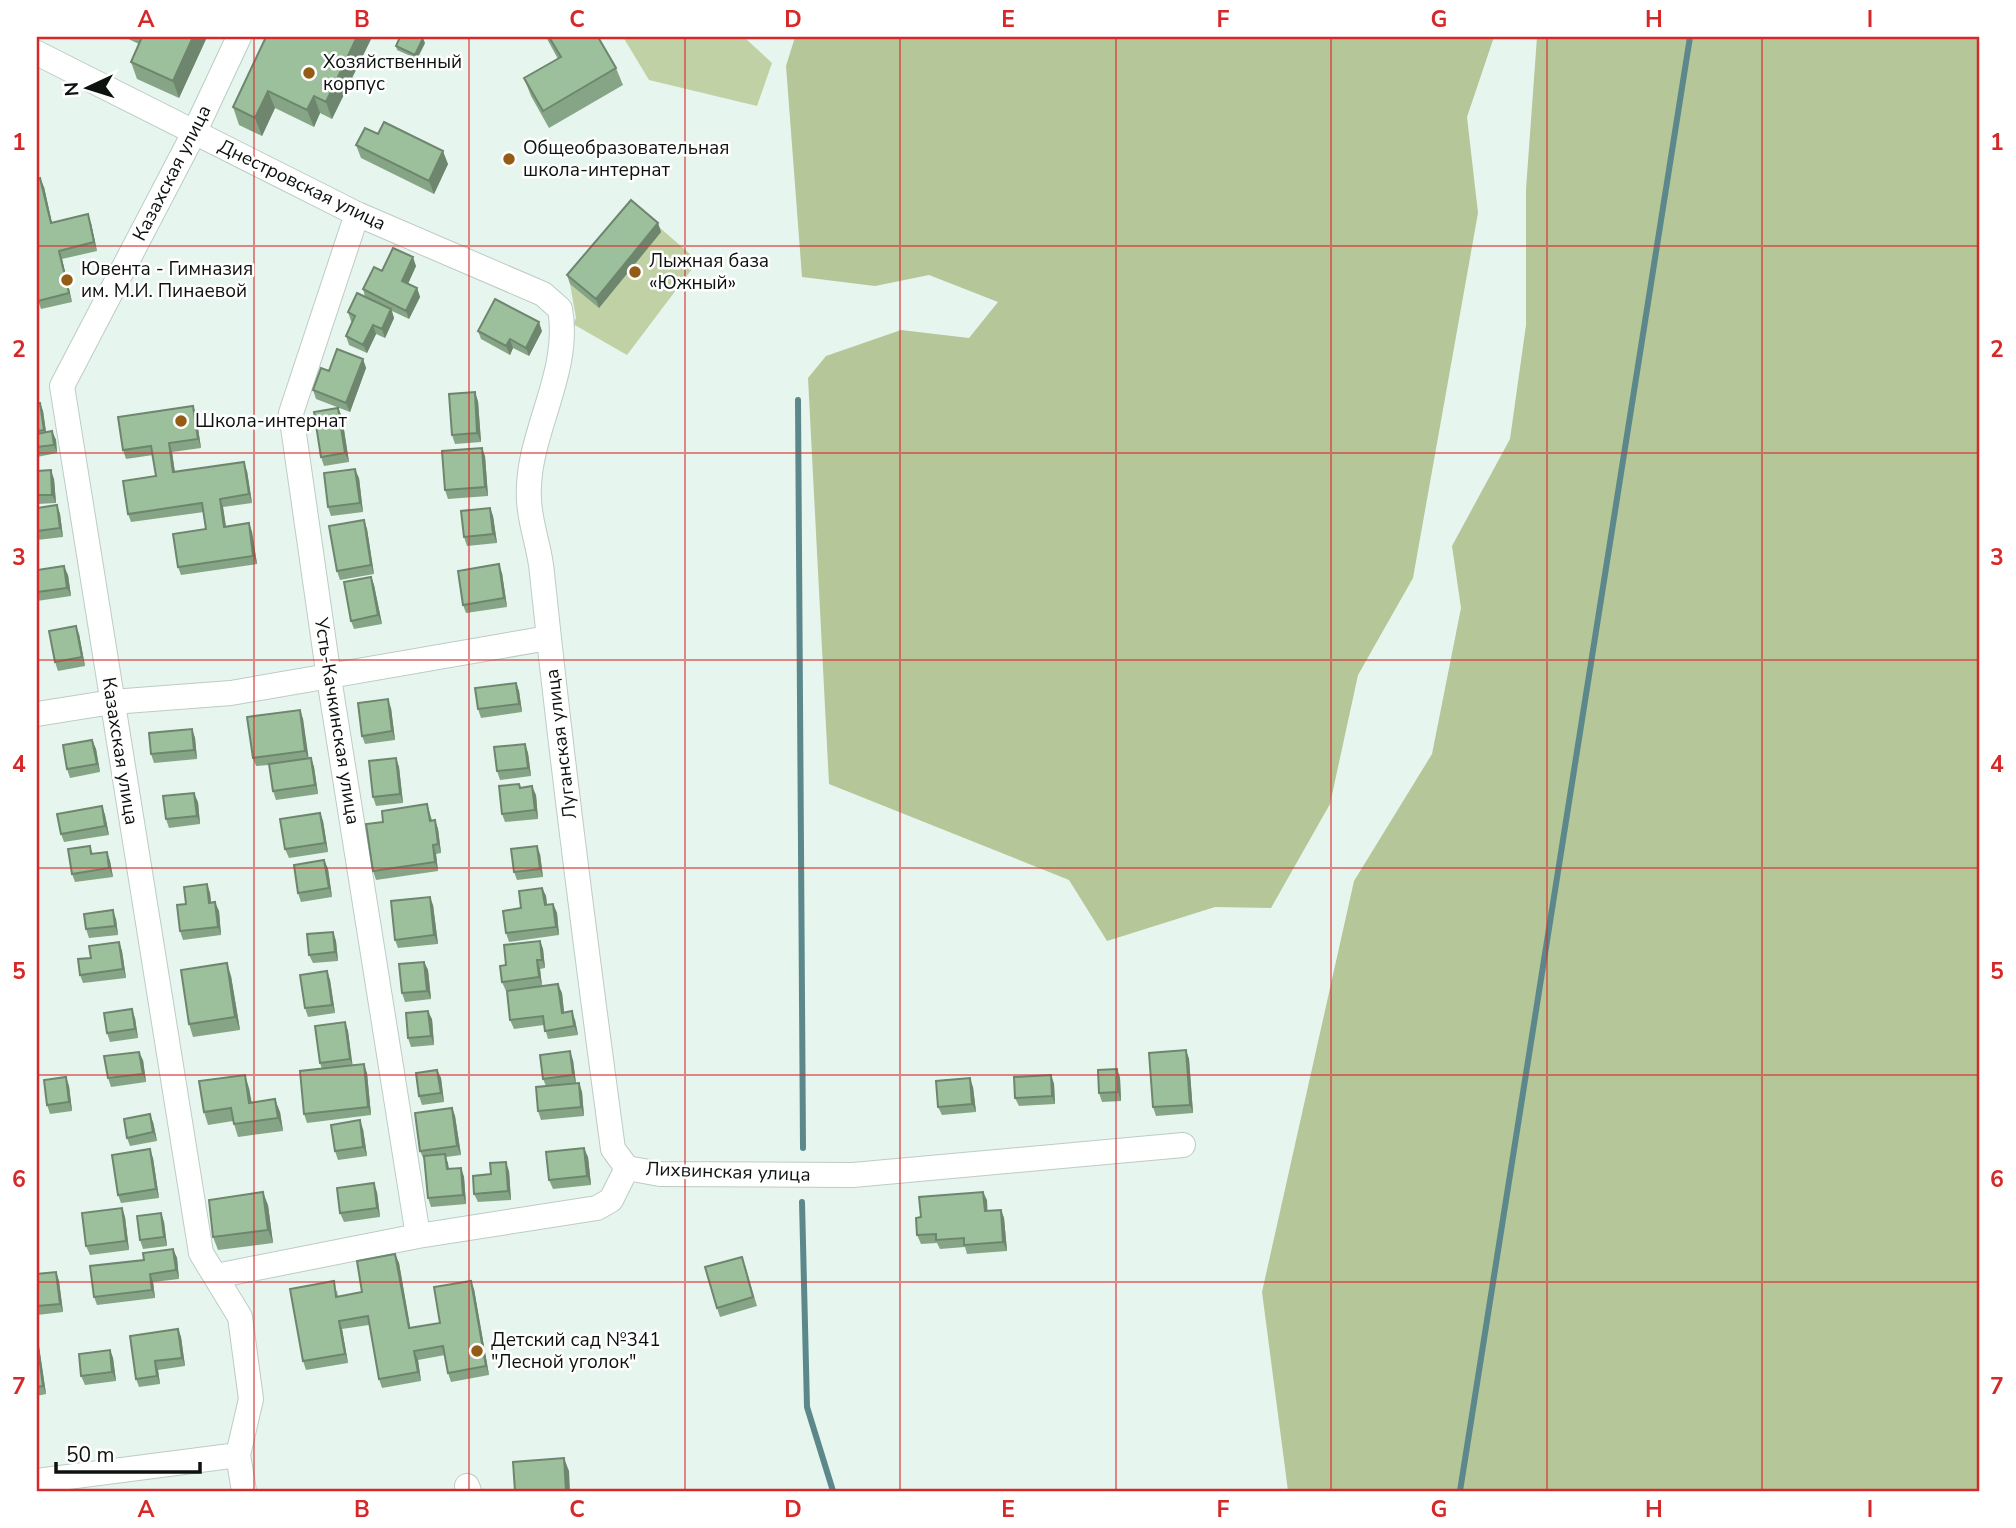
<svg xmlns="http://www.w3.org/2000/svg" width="2016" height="1528" viewBox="0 0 2016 1528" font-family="'Nunito Sans',sans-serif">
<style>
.green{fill:#c0d1a6}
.forest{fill:#b5c699}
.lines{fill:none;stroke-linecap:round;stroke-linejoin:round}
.stream{stroke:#5c888c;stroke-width:6}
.minor-casing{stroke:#bcccc4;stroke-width:26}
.minor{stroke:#fff;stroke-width:24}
.wall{fill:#86a586}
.shaded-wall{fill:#6d866d}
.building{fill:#9cc09c;stroke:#6d866d;stroke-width:2}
.grid{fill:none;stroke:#d62828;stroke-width:2;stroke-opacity:0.55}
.poi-dot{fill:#955c17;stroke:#fff;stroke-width:2.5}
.labels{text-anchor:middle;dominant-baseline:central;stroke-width:5;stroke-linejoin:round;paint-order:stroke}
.poi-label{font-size:19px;fill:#0d120f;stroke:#fff;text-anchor:start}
.street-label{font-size:19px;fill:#0d120f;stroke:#fff}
.neatline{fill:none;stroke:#d62828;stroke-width:2.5}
.grid-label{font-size:23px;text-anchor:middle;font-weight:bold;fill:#d62828}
</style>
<rect width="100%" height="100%" fill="#e6f6ee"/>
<path class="green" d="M623,37H744L772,63L757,106L649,80Z
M635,206L698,261L627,355L573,324L576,318L570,284Z"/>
<path class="forest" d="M795,37H1494L1467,117L1478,213L1413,578L1358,675L1330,804L1271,908L1215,907L1107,941L1069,880L829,784L808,378L826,356L901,330L969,338L998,302L929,275L875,286L802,277L786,66Z
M1537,37H1979V1491H1288L1262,1292L1354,881L1432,754L1461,608L1452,546L1510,439L1526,325V189Z"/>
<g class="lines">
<path class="stream" d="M798,400L803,1148
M802,1202L807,1407L833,1491
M1460,1491L1690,37"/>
<defs>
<path id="minor" d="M239,37L194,133L62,386L201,1253L240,1317L251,1399L238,1455L244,1491
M37,53L357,214L543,294L560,309C572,374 525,436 529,500C530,525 540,548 542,573C562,766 587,957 613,1149L627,1168
M357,214L291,413L329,678L418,1236
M37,714L112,702L231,693L548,638
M216,1276L418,1236L597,1208L611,1200L627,1168L660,1174L853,1175L1183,1145
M37,1481L238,1455
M467,1486L469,1491"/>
</defs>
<use href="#minor" class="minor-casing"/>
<use href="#minor" class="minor"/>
</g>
<path class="wall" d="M124,37H207L179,98L137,79L131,62L139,44Z
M266,37H372L332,119L320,113L314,127L275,108L262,136L239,125L233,107Z
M546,37H598L616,68L623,85L549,128L531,96L524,78L558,59Z
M425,43L417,59L397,50L396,46Z
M378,134L448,164L434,194L361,158L356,145Z
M44,187L52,223H91L97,251L62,259L72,302L41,309L38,301Z
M658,223L661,232L599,308L570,284L567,275Z
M416,266L408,284L417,288L420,297L409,319L392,311L394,318L385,338L376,334L367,353L349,345L346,336L352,322L351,321L348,312L365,297L363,289L382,271Z
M478,331H542L529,356L513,348L510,355L481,339Z
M363,359L366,368L350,412L316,399L313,390L329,371Z
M478,401L481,442L455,444L452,435Z
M37,403H40L43,411L46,432L52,431L56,440L57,453L37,457Z
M193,406L196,415L201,448L172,452L175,472L247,471L252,503L223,507L226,526L249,523L252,532L257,564L181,575L178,567L206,529L204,512L131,522L128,514L156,476L153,455L126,459L123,450Z
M338,408L342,417L349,462L324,466L321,457Z
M485,456L488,496L448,499L445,490Z
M37,471L54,479L56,503L37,504Z
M359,478L363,512L331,516L328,507Z
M57,505L60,514L63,537L37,540V508Z
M490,508L493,516L497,543L467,546L464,537Z
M364,520L367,529L374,574L340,580L337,571Z
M37,570L68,575L71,596L37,601Z
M502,573L507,607L466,613L463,605Z
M371,577L374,585L382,624L354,629L351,621Z
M79,634L85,666L58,671L55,662Z
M516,683L519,691L522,712L481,718L478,709Z
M391,708L395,740L365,744L362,736Z
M300,710L303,719L308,759L311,758L314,767L318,794L276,800L273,791L269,765L256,766L253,758Z
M192,729L195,738L197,759L154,763L151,754Z
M92,740L96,749L100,772L70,778L67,769Z
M525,744L528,753L531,776L500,780L497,771Z
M396,758L399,767L403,803L376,806L373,797Z
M519,784L521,788L536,795L538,819L505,822L502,814Z
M198,802L200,824L169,828L166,819Z
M427,804L432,820H435L438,829L441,853L436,854L438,871L376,880L373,871L383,822Z
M102,806L105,815L109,835L64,842L61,834Z
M320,813L323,821L328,852L289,858L285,849Z
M90,846L93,854L107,852L110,861L113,877L75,882L72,874Z
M540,854L543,877L517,880L514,872Z
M324,860L328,869L332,897L301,902L298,893Z
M207,884L210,893L211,903L219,911L221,935L183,940L180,931L186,904Z
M542,888L546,896L547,905L553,904L557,913L559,935L509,942L506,933L521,908Z
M433,905L438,944L398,948L395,940Z
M116,919L118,935L89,938L86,929Z
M333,932L336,941L338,961L313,963L309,955Z
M540,941L543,949L545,968L540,969L542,986L506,991L502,982L506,965Z
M119,942L122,951L126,978L83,983L80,975L91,958Z
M424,962L428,970L431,999L405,1002L402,993Z
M327,971L330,980L335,1013L308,1017L305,1008Z
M231,976L240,1030L193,1037L189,1024Z
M562,993L564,1012L575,1020L578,1035L548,1039L544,1025L514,1029L510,1020Z
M135,1018L138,1038L110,1042L107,1033Z
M432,1019L434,1045L411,1047L408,1038Z
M345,1022L348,1031L352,1065L367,1073L371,1115L307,1123L304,1114L322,1069L320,1063Z
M1186,1050L1189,1059L1193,1113L1156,1116L1153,1107Z
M143,1060L146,1082L111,1087L108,1078Z
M573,1060L576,1083H579L582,1092L584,1116L541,1120L538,1111L546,1086L543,1079Z
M1117,1069L1120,1078L1121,1101L1102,1102L1099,1093Z
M437,1070L441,1078L444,1102L422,1105L419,1096Z
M1051,1075L1054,1084L1055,1104L1019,1106L1015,1098Z
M66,1077L69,1086L72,1111L50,1114L47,1105Z
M973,1087L976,1112L942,1115L938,1107Z
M249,1088L252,1103L280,1112L283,1131L238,1137L233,1121L208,1125L204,1112Z
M452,1108L455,1116L461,1155L446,1157L449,1169L461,1168L464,1177L466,1204L431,1207L428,1198L424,1160L420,1151Z
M153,1122L157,1141L130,1146L127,1138Z
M363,1129L367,1156L338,1160L335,1151Z
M588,1157L591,1185L553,1189L549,1180Z
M153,1158L159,1198L121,1203L118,1195Z
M509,1171L511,1200L478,1202L474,1194L491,1174Z
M377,1192L380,1217L344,1222L340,1213Z
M987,1200V1211L1001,1210L1004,1218L1007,1251L967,1254L965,1247L940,1249L937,1243L921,1244L917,1235L921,1217Z
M268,1205L273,1243L218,1250L213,1237Z
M122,1208L125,1217L129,1250L90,1255L86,1246Z
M161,1213L164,1222L167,1246L143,1249L140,1240Z
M173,1249L177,1258L179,1279L153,1282L155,1298L97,1305L94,1297L144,1260Z
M395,1254L399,1263L410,1328L440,1323L474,1289L489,1375L451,1382L448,1373L445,1355L418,1360L421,1381L382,1388L379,1379L369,1325L342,1329L348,1363L306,1370L303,1361L337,1290L338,1297L362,1292Z
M745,1265L757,1306L720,1317L717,1308Z
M56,1272L59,1281L63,1312L37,1315V1274Z
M178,1329L181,1337L185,1366L158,1370L160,1384L139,1387L136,1379Z
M37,1334L46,1394L37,1396Z
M110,1350L113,1358L116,1381L85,1385L81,1376Z"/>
<path class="shaded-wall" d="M193,37H207L179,98L173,81Z
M357,37H372L332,119L326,102Z
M423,38L425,43L417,59L415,55Z
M268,91L275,108L262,136L255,118Z
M314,96L320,113L314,127L307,110Z
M443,151L448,164L434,194L429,181Z
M40,178L44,187L54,232L51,223Z
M88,214L91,223L97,251L94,242Z
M658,223L661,232L599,308L596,299Z
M59,251L62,259L72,302L69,293Z
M413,257L416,266L405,290L402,281Z
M417,288L420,297L409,319L406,311Z
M391,309L394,318L385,338L382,329Z
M539,322L542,331L529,356L526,348Z
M373,325L376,334L367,353L363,345Z
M510,339L513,348L510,355L506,346Z
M363,359L366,368L350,412L346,403Z
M475,392L478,401L481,442L477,433Z
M40,403L43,411L47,439L44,430Z
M193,406L196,415L201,448L198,439Z
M338,408L342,417L349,462L345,453Z
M52,431L56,440L57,453L54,445Z
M169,443L172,452L176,481L173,472Z
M482,448L485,456L488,496L485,487Z
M244,462L247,471L252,503L249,494Z
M355,469L359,478L363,512L360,503Z
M51,470L54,479L56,503L52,495Z
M220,499L223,507L227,535L224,527Z
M57,505L60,514L63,537L60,528Z
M490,508L493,516L497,543L493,534Z
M364,520L367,529L374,574L371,565Z
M249,523L252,532L257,564L253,556Z
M499,564L502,573L507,607L504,598Z
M64,566L68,575L71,596L67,588Z
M371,577L374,585L382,624L378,615Z
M76,626L79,634L85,666L82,657Z
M516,683L519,691L522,712L519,704Z
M388,699L391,708L395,740L392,731Z
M300,710L303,719L309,760L305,751Z
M192,729L195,738L197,759L194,750Z
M92,740L96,749L100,772L97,764Z
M525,744L528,753L531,776L528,768Z
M311,758L314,767L318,794L315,785Z
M396,758L399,767L403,803L400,794Z
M532,786L536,795L538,819L535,810Z
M194,793L198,802L200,824L197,816Z
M102,806L105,815L109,835L105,826Z
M320,813L323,821L328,852L325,843Z
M435,820L438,829L441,853L438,844Z
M433,845L436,854L438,871L435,862Z
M537,846L540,854L543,877L540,869Z
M107,852L110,861L113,877L109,868Z
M324,860L328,869L332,897L329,888Z
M207,884L210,893L212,912L209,903Z
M542,888L546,896L548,914L545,905Z
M430,897L433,905L438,944L434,935Z
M215,902L219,911L221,935L218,927Z
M553,904L557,913L559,935L556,927Z
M113,910L116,919L118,935L115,926Z
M333,932L336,941L338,961L335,952Z
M540,941L543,949L545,968L542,960Z
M119,942L122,951L126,978L123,969Z
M537,960L540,969L542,986L539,977Z
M424,962L428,970L431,999L427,991Z
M227,963L231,976L240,1030L235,1017Z
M327,971L330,980L335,1013L332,1005Z
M558,984L562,993L565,1021L562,1013Z
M132,1009L135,1018L138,1038L135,1029Z
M428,1011L432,1019L434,1045L431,1036Z
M572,1011L575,1020L578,1035L574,1026Z
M345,1022L348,1031L353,1068L350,1059Z
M1186,1050L1189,1059L1193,1113L1190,1105Z
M570,1051L573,1060L576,1084L573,1075Z
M139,1052L143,1060L146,1082L143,1074Z
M364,1064L367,1073L371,1115L368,1107Z
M1117,1069L1120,1078L1121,1101L1118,1092Z
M437,1070L441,1078L444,1102L441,1093Z
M245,1075L249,1088L253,1116L249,1103Z
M1051,1075L1054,1084L1055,1104L1052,1096Z
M66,1077L69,1086L72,1111L69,1102Z
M970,1078L973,1087L976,1112L972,1104Z
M579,1083L582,1092L584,1116L581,1107Z
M275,1099L280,1112L283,1131L278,1118Z
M452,1108L455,1116L461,1155L457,1146Z
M150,1114L153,1122L157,1141L153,1132Z
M360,1120L363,1129L367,1156L363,1147Z
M584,1148L588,1157L591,1185L587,1176Z
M150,1149L153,1158L159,1198L156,1189Z
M445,1154L448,1163L450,1178L447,1169Z
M506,1162L509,1171L511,1200L508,1191Z
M461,1168L464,1177L466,1204L463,1195Z
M374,1183L377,1192L380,1217L377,1208Z
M263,1192L268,1205L273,1243L268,1230Z
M983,1192L987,1200L988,1220L985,1211Z
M122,1208L125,1217L129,1250L126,1241Z
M1001,1210L1004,1218L1007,1251L1003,1242Z
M161,1213L164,1222L167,1246L164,1237Z
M173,1249L177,1258L179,1279L176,1270Z
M395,1254L399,1263L412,1337L409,1328Z
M56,1272L59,1281L63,1312L60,1304Z
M150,1274L153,1282L155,1298L152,1290Z
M471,1281L474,1289L489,1375L486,1366Z
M339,1321L342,1329L348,1363L345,1354Z
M178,1329L181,1337L185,1366L182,1358Z
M37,1334L38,1339L46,1394L43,1386Z
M110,1350L113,1358L116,1381L112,1372Z
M414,1351L418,1360L421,1381L418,1372Z
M155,1361L158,1370L160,1384L157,1376Z
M564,1458L569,1471L570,1491H566Z"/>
<path class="building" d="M142,37H193L173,81L131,62Z
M266,37H357L326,102L314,96L307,110L268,91L255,118L233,107Z
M400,37H420L423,38L415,55L396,46Z
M549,37H598L616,68L543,111L524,78L561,57Z
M384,122L443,151L429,181L356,145L365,128L378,134Z
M40,178L51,223L88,214L94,242L59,251L69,293L38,301L37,295V179Z
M631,200L658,223L596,299L567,275Z
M393,248L413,257L402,281L417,288L406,311L363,289L374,267L382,271Z
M357,293L391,309L382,329L373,325L363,345L346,336L355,316L348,312Z
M495,299L539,322L526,348L510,339L506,346L478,331Z
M337,349L363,359L346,403L313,390L321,368L329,371Z
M475,392L477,433L452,435L449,394Z
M37,403H40L44,430L37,431Z
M193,406L198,439L169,443L173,472L244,462L249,494L220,499L224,527L249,523L253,556L178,567L173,534L206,529L202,503L128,514L123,481L156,476L151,446L123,450L118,417Z
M338,408L345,453L321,457L314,412Z
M52,431L54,445L37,447V434Z
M482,448L485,487L445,490L442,451Z
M355,469L360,503L328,507L324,473Z
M51,470L52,495H37V471Z
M57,505L60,528L37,531V508Z
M490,508L493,534L464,537L461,511Z
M364,520L371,565L337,571L329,526Z
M499,564L504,598L463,605L458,571Z
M64,566L67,588L37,592V570Z
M371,577L378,615L351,621L344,582Z
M76,626L82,657L55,662L49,631Z
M516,683L519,704L478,709L475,688Z
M388,699L392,731L362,736L358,703Z
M300,710L305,751L253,758L247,717Z
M192,729L194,750L151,754L149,733Z
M92,740L97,764L67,769L63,745Z
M525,744L528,768L497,771L494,747Z
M311,758L315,785L273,791L269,764Z
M396,758L400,794L373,797L369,761Z
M519,784L520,788L532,786L535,810L502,814L499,786Z
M194,793L197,816L166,819L163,796Z
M427,804L430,821L435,820L438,844L433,845L435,862L373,871L366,824L383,822L382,811Z
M102,806L105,826L61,834L57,814Z
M320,813L325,843L285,849L280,819Z
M90,846L91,854L107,852L109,868L72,874L68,849Z
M537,846L540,869L514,872L511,849Z
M324,860L329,888L298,893L294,865Z
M207,884L209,903L215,902L218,927L180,931L177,905L186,904L184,887Z
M542,888L545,905L553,904L556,927L506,933L503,911L521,908L519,891Z
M430,897L434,935L395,940L391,901Z
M113,910L115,926L86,929L84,914Z
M333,932L335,952L309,955L307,934Z
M540,941L542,960H537L539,977L502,982L500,966L506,965L504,945Z
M119,942L123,969L80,975L78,959L91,958L89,946Z
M424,962L427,991L402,993L399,964Z
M227,963L235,1017L189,1024L181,970Z
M327,971L332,1005L305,1008L300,975Z
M558,984L562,1013L572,1011L574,1026L545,1031L543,1016L510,1020L507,991Z
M132,1009L135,1029L107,1033L104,1013Z
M428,1011L431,1036L408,1038L406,1013Z
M345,1022L350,1059L320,1063L315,1026Z
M1186,1050L1190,1105L1153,1107L1149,1053Z
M570,1051L573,1075L543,1079L540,1055Z
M139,1052L143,1074L108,1078L104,1056Z
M364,1064L368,1107L304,1114L300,1071Z
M1117,1069L1118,1092L1099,1093L1098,1070Z
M437,1070L441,1093L419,1096L416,1073Z
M245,1075L249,1103L275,1099L278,1118L234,1124L231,1108L204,1112L199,1081Z
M1051,1075L1052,1096L1015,1098L1014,1077Z
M66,1077L69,1102L47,1105L44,1080Z
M970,1078L972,1104L938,1107L936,1081Z
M579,1083L581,1107L538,1111L536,1087Z
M452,1108L457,1146L420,1151L415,1113Z
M150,1114L153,1132L127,1138L124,1119Z
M360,1120L363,1147L335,1151L331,1125Z
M584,1148L587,1176L549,1180L546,1152Z
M150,1149L156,1189L118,1195L112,1155Z
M445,1154L447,1169L461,1168L463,1195L428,1198L424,1156Z
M506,1162L508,1191L474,1194L473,1176L491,1174L490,1163Z
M374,1183L377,1208L340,1213L337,1188Z
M263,1192L268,1230L213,1237L209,1200Z
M983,1192L985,1211L1001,1210L1003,1242L964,1245V1238L936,1240V1234L917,1235L916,1218L921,1217L919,1197Z
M122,1208L126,1241L86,1246L82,1213Z
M161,1213L164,1237L140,1240L137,1216Z
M173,1249L176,1270L150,1274L152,1290L94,1297L90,1266L144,1260L143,1253Z
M395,1254L409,1328L440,1323L434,1287L471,1281L486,1366L448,1373L443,1346L414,1351L418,1372L379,1379L368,1316L339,1321L345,1354L303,1361L290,1289L334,1281L336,1297L362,1292L357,1261Z
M742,1257L753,1297L717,1308L705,1267Z
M56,1272L60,1304L37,1306V1274Z
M178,1329L182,1358L155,1361L157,1376L136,1379L130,1336Z
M37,1341L43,1386L37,1387Z
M110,1350L112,1372L81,1376L79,1354Z
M564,1458L566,1491H515L513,1462Z"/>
<path class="grid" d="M254,37V1491M469,37V1491M685,37V1491M900,37V1491M1116,37V1491M1331,37V1491M1547,37V1491M1762,37V1491M37,246H1979M37,453H1979M37,660H1979M37,868H1979M37,1075H1979M37,1282H1979"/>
<g class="poi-dot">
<circle cx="309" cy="73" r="7"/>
<circle cx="509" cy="159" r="7"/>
<circle cx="635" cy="272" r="7"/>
<circle cx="67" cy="280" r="7"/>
<circle cx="181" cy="421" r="7"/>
<circle cx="477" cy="1351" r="7"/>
</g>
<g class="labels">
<g class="poi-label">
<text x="323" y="62">Хозяйственный<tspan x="323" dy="22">корпус</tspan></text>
<text x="523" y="148">Общеобразовательная<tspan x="523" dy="22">школа-интернат</tspan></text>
<text x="649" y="261">Лыжная база<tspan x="649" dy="22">«Южный»</tspan></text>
<text x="81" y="269">Ювента - Гимназия<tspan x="81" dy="22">им. М.И. Пинаевой</tspan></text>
<text x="195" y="421">Школа-интернат</text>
<text x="491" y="1340">Детский сад №341<tspan x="491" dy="22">"Лесной уголок"</tspan></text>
</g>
<g class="street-label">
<text transform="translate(172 173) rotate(-63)">Казахская улица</text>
<text transform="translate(302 185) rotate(26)">Днестровская улица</text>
<text transform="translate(337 721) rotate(81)">Усть-Качкинская улица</text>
<text transform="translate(561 744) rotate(-97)">Луганская улица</text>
<text transform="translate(120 751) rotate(81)">Казахская улица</text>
<text transform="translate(728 1172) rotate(2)">Лихвинская улица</text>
</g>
</g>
<rect width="2016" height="1528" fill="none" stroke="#ffffff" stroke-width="77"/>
<g transform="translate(88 88) rotate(266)" stroke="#ffffff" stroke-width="5" paint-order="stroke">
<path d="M0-5L12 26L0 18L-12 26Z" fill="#0d120f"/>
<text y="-10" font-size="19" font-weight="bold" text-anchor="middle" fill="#0d120f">N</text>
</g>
<path d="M56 1462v10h144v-10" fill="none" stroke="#0d120f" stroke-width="3.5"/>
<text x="66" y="1462" font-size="21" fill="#0d120f" stroke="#ffffff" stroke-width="5" paint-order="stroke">50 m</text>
<rect x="38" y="38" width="1940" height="1452" class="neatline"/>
<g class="grid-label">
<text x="146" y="27">A</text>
<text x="362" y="27">B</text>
<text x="577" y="27">C</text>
<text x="793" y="27">D</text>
<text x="1008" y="27">E</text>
<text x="1223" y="27">F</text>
<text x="1439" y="27">G</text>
<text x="1654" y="27">H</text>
<text x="1870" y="27">I</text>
<text x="19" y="150">1</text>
<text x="1997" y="150">1</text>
<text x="19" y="357">2</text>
<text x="1997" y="357">2</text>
<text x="19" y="565">3</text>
<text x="1997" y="565">3</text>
<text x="19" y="772">4</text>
<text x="1997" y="772">4</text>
<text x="19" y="979">5</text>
<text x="1997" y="979">5</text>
<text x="19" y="1187">6</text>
<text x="1997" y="1187">6</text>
<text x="19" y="1394">7</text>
<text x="1997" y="1394">7</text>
<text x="146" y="1517">A</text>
<text x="362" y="1517">B</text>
<text x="577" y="1517">C</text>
<text x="793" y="1517">D</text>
<text x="1008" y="1517">E</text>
<text x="1223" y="1517">F</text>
<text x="1439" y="1517">G</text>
<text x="1654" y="1517">H</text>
<text x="1870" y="1517">I</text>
</g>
</svg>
